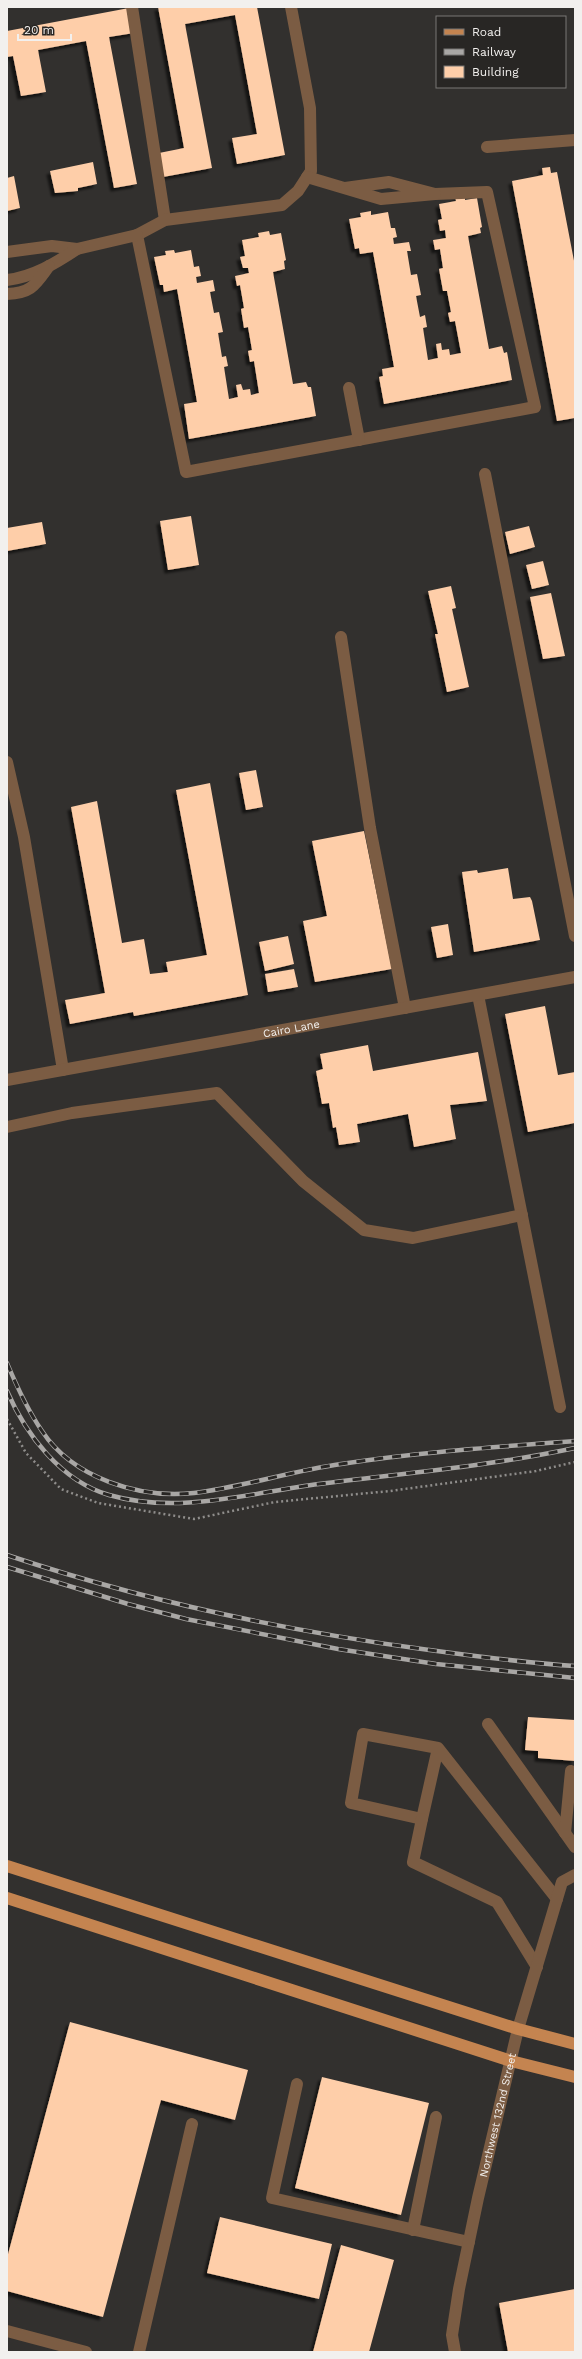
<svg xmlns="http://www.w3.org/2000/svg" width="582" height="2359" viewBox="0 0 582 2359" font-family="'Work Sans',sans-serif">
<style>
.building{fill:#fecea9;filter:url(#shadow)}
.lines{fill:none;stroke-linecap:round;stroke-linejoin:round}
.path{stroke:#8f8d8b;stroke-width:2.5;stroke-dasharray:2 3;stroke-linecap:butt}
.minor{stroke:#7b5c43;stroke-width:12}
.major{stroke:#c48450;stroke-width:12}
.rail-casing{stroke:#a9a7a5;stroke-width:4.5}
.rail{stroke:#282624;stroke-width:3;stroke-dasharray:9;stroke-linecap:butt}
.labels{text-anchor:middle;dominant-baseline:central;stroke-width:4;stroke-linejoin:round;paint-order:stroke}
.street-label{font-size:11px;fill:#f2f0ee;stroke:#282624}
</style>
<defs>
<filter id="shadow"><feDropShadow dx="-3.5" dy="3.5" stdDeviation="1" flood-color="#0009"/></filter>
</defs>
<rect width="100%" height="100%" fill="#32302e"/>
<path class="building" d="M158,7H257L285,155L237,164L232,138L257,134L235,15L185,24L212,168L163,177L159,153L184,148Z
M129,8L134,33L109,37L137,184L114,188L86,41L38,50L46,92L21,96L13,56L7,57V31Z
M93,162L97,184L78,188V191L55,193L50,171Z
M550,167L551,173L557,172L575,266V418L557,421L512,181L543,175L542,168Z
M14,176L20,208L7,211V178Z
M465,196V200L477,198L482,227L480,228L481,233L468,236L489,349L502,346L504,353L507,352L512,380L384,404L379,377L383,376L382,369L394,367L373,252L360,254L359,248L355,249L349,219L361,217L360,213L371,211V215L388,212L391,228H395L397,237L393,238L394,244L409,242L411,251H407L411,275L417,274L421,295L416,296L420,317L425,315L427,327L423,328L428,360L438,358L436,344L441,343L442,350L449,349L450,355L461,353L455,321L450,322L448,313L451,312L447,291H443L439,269L443,268L440,249L435,250L433,240L446,238L445,230L440,231L438,220L442,219L439,204L456,201L455,197Z
M269,231L270,235L281,233L286,260L284,261L285,269L273,272L293,384L306,382L308,387H311L316,416L189,439L184,404L197,402L177,289L164,292L163,285H160L154,257L166,255L165,251L174,250L175,253L191,250L194,267L199,266L201,276L196,277L197,283L213,280L215,291L210,292L214,313L219,312L223,332L218,333L222,357L226,356L228,366L224,367L229,399L238,397L236,385L241,384L243,390L250,389L251,395L259,393L254,361L250,362L248,351L252,350L248,327L244,328L241,309L244,308L240,285L237,286L235,276L249,273L248,268H243L240,257L245,256L242,240L259,237L258,233Z
M191,516L199,565L168,570L160,521Z
M42,522L46,544L7,551V528Z
M529,526L535,547L510,554L505,532Z
M543,561L549,585L532,589L526,565Z
M451,586L456,608L452,609L469,687L447,692L435,634H438L428,591Z
M551,593L565,656L543,659L530,597Z
M256,770L263,807L246,810L239,773Z
M210,783L248,995L134,1016L133,1012L70,1024L65,1000L105,993L71,807L97,801L122,943L144,939L150,974L168,972L166,962L207,955L176,790Z
M364,831L392,969L315,982L303,921L327,916L312,841Z
M508,868L513,899L530,897L532,901L540,940L474,952L462,872L477,870L478,873Z
M448,924L453,955L437,958L431,927Z
M288,936L294,964L265,971L259,942Z
M294,969L298,987L268,992L265,974Z
M545,1006L558,1075L575,1072V1123L528,1132L505,1014Z
M368,1045L373,1071L478,1052L487,1101L450,1105L456,1139L414,1147L408,1114L357,1124L360,1142L339,1145L336,1127L333,1128L329,1103L322,1104L316,1071L323,1069L320,1054Z
M528,1717L575,1720V1761L538,1758V1751L525,1750Z
M70,2022L248,2070L235,2120L161,2100L103,2317L7,2291V2258Z
M322,2077L429,2103L401,2215L295,2188Z
M220,2217L332,2244L319,2299L207,2273Z
M341,2245L394,2260L369,2352H313Z
M575,2289V2352H508L499,2303Z"/>
<g class="lines">
<path class="path" d="M7,1419L26,1453L61,1489L98,1503L194,1519L275,1502L390,1491L536,1471L575,1462"/>
<g class="minor">
<path d="M132,7L165,220"/>
<path d="M291,7L310,108L311,171L298,191L282,205L165,220L137,235L186,472L535,407L487,192L435,194"/>
<path d="M487,147L575,140"/>
<path d="M307,177L381,199L435,194L389,182L345,188"/>
<path d="M7,252L52,246L77,249L137,235"/>
<path d="M7,280C33,277 56,263 77,249"/>
<path d="M7,294C32,293 35,285 49,266"/>
<path d="M349,388L359,440"/>
<path d="M485,474L575,936"/>
<path d="M341,637L370,828L405,1008"/>
<path d="M7,762L24,837L63,1070"/>
<path d="M478,995L560,1407"/>
<path id="s1" d="M7,1080L575,977"/>
<path d="M7,1127L72,1113L217,1093L303,1181L364,1230L413,1238L522,1215"/>
<path d="M488,1724L575,1847"/>
<path d="M438,1748L422,1819L351,1803L363,1734L438,1748L557,1899"/>
<path d="M422,1819L413,1862L497,1902L537,1967"/>
<path d="M565,1833L571,1771"/>
<path d="M297,2084L272,2198L469,2242"/>
<path d="M413,2230L436,2117"/>
<path d="M7,2331L86,2352"/>
<path d="M139,2352L192,2124"/>
<path id="s2" d="M455,2352L452,2335L459,2289L478,2198L518,2029L562,1882L575,1875"/>
</g>
<path class="major" d="M7,1866L518,2029L575,2044
M7,1898L511,2061L575,2077"/>
<defs>
<path id="rail" d="M7,1363C17,1387 27,1409 42,1431C73,1478 139,1499 194,1493C243,1487 291,1471 341,1464C418,1452 497,1447 575,1441
M7,1391C26,1435 61,1481 109,1495C179,1515 249,1493 319,1484C405,1473 490,1466 575,1448
M7,1555C141,1600 282,1630 422,1649C473,1656 524,1663 575,1666
M7,1567L128,1604L186,1619L338,1649L436,1664L575,1678"/>
</defs>
<use href="#rail" class="rail-casing"/>
<use href="#rail" class="rail"/>
</g>
<g class="labels">
<g class="street-label">
<text stroke="none"><textPath href="#s1" startOffset="289">Cairo Lane</textPath></text>
<text stroke="none"><textPath href="#s2" startOffset="242">Northwest 132nd Street</textPath></text>
</g>
</g>
<rect width="582" height="2359" fill="none" stroke="#f2f0ee" stroke-width="16"/>
<rect x="436" y="16" width="130" height="72" fill="#282624" stroke="#797775"/>
<rect x="444" y="29" width="20" height="6" fill="#c48450" stroke="#797775"/>
<text x="472" y="36" font-size="12" fill="#f2f0ee">Road</text>
<rect x="444" y="49" width="20" height="6" fill="#a9a7a5" stroke="#797775"/>
<text x="472" y="56" font-size="12" fill="#f2f0ee">Railway</text>
<rect x="444" y="66" width="20" height="12" fill="#fecea9" stroke="#797775"/>
<text x="472" y="76" font-size="12" fill="#f2f0ee">Building</text>
<path d="M18 34v6h53v-6" fill="none" stroke="#f2f0ee" stroke-width="2"/>
<text x="24" y="34" font-size="12" fill="#f2f0ee" stroke="#282624" stroke-width="3" paint-order="stroke">20 m</text>
</svg>
